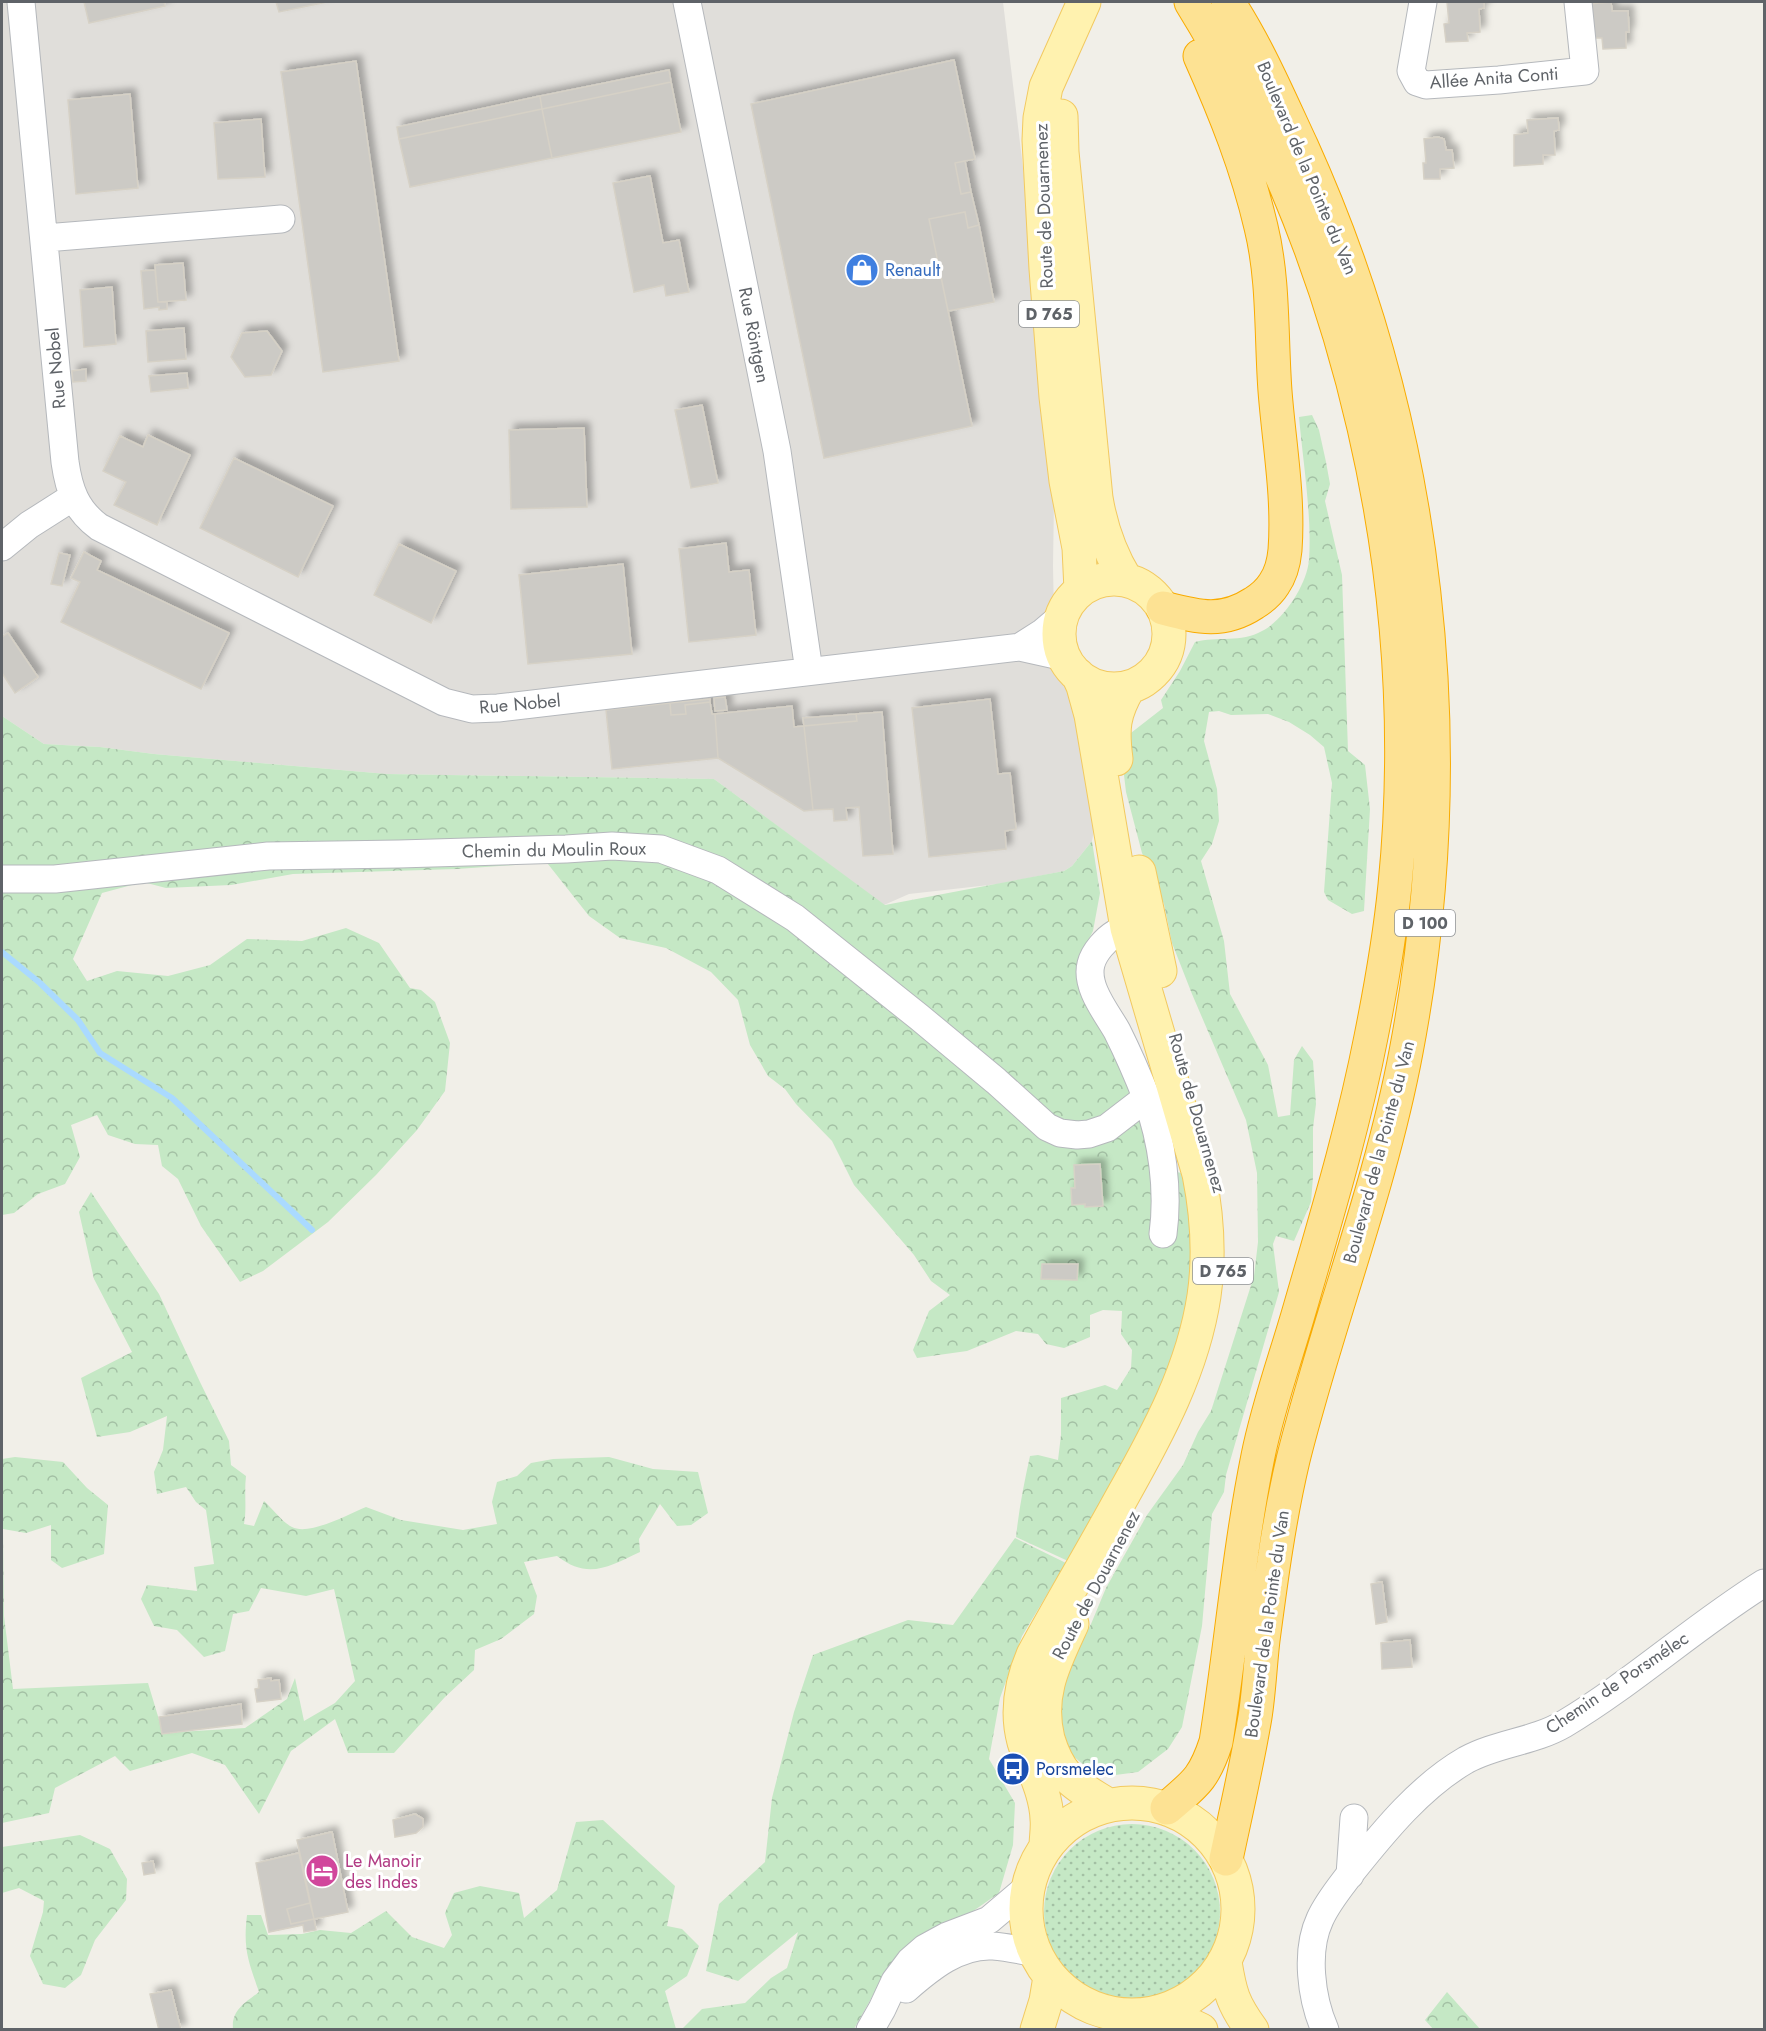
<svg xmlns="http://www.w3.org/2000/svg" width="1766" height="2031" viewBox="0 0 1766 2031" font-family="Jost,sans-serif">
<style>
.industrial{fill:#e0deda}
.green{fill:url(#green-dots)}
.forest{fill:url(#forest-crowns)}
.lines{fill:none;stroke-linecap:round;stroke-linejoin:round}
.stream{stroke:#aadaff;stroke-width:6}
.building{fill:#cccac5;stroke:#d6d1c6;stroke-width:1.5;filter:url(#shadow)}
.minor-casing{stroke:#b5b8bc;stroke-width:29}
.major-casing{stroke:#f2c960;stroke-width:35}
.highway-casing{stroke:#f9ab00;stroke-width:35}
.minor{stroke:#fff;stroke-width:27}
.major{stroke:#fff2af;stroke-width:33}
.highway{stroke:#fde293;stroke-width:33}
.labels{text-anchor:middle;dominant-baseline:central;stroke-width:6;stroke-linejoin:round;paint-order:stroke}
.shield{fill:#fff;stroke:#8f9295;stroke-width:1.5}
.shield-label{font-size:16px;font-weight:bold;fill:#5f6368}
.street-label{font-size:18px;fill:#5f6368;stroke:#fff}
.shop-label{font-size:18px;fill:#366cbe;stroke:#fff;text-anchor:start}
.transit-label{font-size:18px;fill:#164399;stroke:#fff;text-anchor:start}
.hotel-label{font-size:18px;fill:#b23c85;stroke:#fff;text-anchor:start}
</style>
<defs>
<pattern id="green-dots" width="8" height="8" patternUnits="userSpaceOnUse" patternTransform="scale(1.5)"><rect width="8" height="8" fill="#c5e8c5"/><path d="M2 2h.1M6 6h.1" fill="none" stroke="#a3c0a4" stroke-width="1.8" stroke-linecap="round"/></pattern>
<pattern id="forest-crowns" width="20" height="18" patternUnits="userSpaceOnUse" patternTransform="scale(1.5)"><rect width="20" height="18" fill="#c5e8c5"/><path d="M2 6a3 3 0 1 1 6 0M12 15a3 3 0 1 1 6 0" fill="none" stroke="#a3c0a4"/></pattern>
<filter id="shadow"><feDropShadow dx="5.5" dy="-5.5" stdDeviation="3" flood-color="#0004"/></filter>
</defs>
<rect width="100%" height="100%" fill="#f1efe8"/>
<path class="industrial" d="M2,2H1003L1055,433L1053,566L1055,668L1078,710L1097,814L1092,841L1072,866L1064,871L998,884L909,894L884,905L714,779L387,774L154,754L100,747L44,744L2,716Z"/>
<path class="green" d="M1044 1912a88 88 0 1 1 176 0a88 88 0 1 1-176 0Z"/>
<path class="forest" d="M1312,415L1319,430L1326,462L1330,484L1325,501L1342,575L1348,751L1365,765L1370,809L1364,911L1352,914L1328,900L1324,892L1332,783L1324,747L1310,735L1289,722L1268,714L1231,715L1219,711L1209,712L1204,741L1217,789L1219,821L1212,844L1201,861L1224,941L1230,994L1268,1065L1278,1117L1290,1115L1294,1060L1302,1046L1313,1061L1316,1104L1313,1128V1177L1311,1202L1294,1241L1276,1236L1273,1244L1279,1292L1226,1475L1224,1492L1212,1514L1202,1626L1182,1727L1168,1749L1138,1772L1108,1776L1095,1774L1073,1756L1064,1744L1059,1700L1074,1655L1091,1624L1106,1588L1147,1515L1183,1465L1198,1432L1211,1411L1254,1276L1258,1242L1257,1173L1246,1120L1192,994L1172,943L1164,904L1142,853L1126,792L1122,758L1127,736L1163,708L1161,700L1180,671L1195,642C1217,636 1241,643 1262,631C1284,620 1307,584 1309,560C1312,516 1303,462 1299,417Z
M2,716L44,744L100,747L154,754L387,774L714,779L885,905L1064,871L1072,866L1092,841L1100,893L1093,931L1085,947L1121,1063L1158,1167L1181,1173L1189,1204L1193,1251L1184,1320L1155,1403L1068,1561L1016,1537C1019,1509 1024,1483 1030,1456L1038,1455L1058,1460L1061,1435V1398L1105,1385L1117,1390L1131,1368L1132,1350L1121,1334L1122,1311L1103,1310L1090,1315V1337L1064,1348L1046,1344L1038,1334L1016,1331L967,1351L917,1358L913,1350L929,1311L950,1295L931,1281L914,1255L854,1185L832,1141L796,1104L785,1089L768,1076L750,1045L738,1000L711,972L666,948L620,938L589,916L544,859L515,865L457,869L293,874L231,885L166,888L143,882L102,893L73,959L87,981L117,971L168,976L210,965L247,939L302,941L346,928L379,943L410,988L421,990L435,1002L450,1043L445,1091L417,1130L376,1175L328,1222L263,1271L240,1282L201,1226L178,1179L162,1166L158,1145L135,1144L108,1135L97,1115L71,1125L80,1157L65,1184L38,1194L14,1213L2,1215Z
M91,1192L159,1294L200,1382L229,1441L231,1465L246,1476C244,1493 247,1508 244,1524L254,1526L264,1501C272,1508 282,1522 292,1527C309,1536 349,1514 366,1507L401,1520L463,1530L497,1524L492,1502L497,1482L517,1476L531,1463L553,1459L609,1457L653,1469L698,1472L708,1513L691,1525L677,1526L660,1504L639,1539L640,1552C608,1567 588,1580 557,1556L524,1562L537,1596L534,1614L501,1639L475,1650L474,1670L445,1697L394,1753H348L335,1719L291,1751L259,1814L225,1765L192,1753L130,1771L115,1756L55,1788L49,1813L2,1823V1459L15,1457L63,1462L87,1488L108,1505L104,1554L62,1568L51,1560V1525L26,1533L3,1529L4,1616L13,1689L148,1683L163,1733L245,1728L287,1699L295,1678L304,1721L335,1703L355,1681L334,1589L306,1596L261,1588L249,1611L233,1614L225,1651L204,1657L177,1630L154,1626L141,1599L147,1585L197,1591L194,1567L214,1564L206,1510L196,1502L186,1487L157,1494L154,1472L163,1450L167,1416L130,1432L97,1437L81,1378L132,1352L94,1279L79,1212Z
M1015,1538L1066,1563L1022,1636L1000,1698L989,1759L1015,1803L1013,1845L999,1893L886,1972L854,2029L681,2030L702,2009L745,2003L771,1978L787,1968L798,1932L738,1981L706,1971L719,1904L765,1862L772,1798L794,1712L813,1655L908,1620L953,1625Z
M603,1820L675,1886L667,1926L682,1929L699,1946L687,1976L665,1991L676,2029H233C231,2010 246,2002 259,1992C248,1960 243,1949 247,1915H261L268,1935L302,1934L320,1930L351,1933L386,1911L412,1937L444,1948L452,1935L445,1913L454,1893L480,1886L519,1893L524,1918L557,1890L576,1822Z
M80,1835L110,1849L127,1879L126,1900L95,1940L81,1975L65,1988L43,1984L30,1956L43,1912L44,1901L19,1888L2,1893V1847Z
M1447,1992L1480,2029H1433L1425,2020Z"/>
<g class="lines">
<path class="stream" d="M2,952L40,983L78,1020L100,1053L172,1098L312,1230"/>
</g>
<path class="building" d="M84,2H164L165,6L89,23Z
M276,2H327L279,12Z
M1447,2H1484V8L1479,9L1480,32L1467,33L1468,41L1446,42L1444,24L1449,23Z
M1611,2L1612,11H1628L1629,32H1626V48L1603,49L1602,38H1590L1589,4Z
M954,60L975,159L955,163L961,194L971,192L979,225L968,228L965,212L929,219L972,426L824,458L751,104Z
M356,61L399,361L323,372L281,72Z
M669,70L671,82L542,109L540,96Z
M671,82L681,132L552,158L542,109Z
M130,94L138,188L76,194L68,100Z
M540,96L542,109L399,139L397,127Z
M542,109L552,158L410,187L399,139Z
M1558,118L1559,130L1554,131L1555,155H1543V164L1514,166V135L1528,133L1527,120Z
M261,119L265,177L218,179L214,123Z
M1438,137L1444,139L1446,150H1452L1454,168L1440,169V179H1424L1423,163H1426L1424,139Z
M965,161L971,192L961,194L955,163Z
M650,176L663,243L679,240L689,292L666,296L664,285L634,292L613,183Z
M965,212L968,228L979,225L994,302L948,311L929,219Z
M183,263L186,300L158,302L155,265Z
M155,270L158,302H167V309L159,310V307L144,309L141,271Z
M112,287L116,344L84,347L80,290Z
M184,328L186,359L148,362L146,331Z
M267,331L282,351L271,375L245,377L231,357L242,333Z
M86,369V381L73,382L72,371Z
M187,373L188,388L151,392L149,376Z
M702,405L718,483L691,488L675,410Z
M584,428L587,507L511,509L509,430Z
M148,435L190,455L157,525L114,505L126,482L103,471L120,436L143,447Z
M234,458L333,506L298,577L200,528Z
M726,543L729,572L749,570L756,635L689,642L679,549Z
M399,544L456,571L431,623L374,595Z
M84,552L101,561L97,570L229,633L201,689L61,622L80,582L71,578Z
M59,553L70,555L62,586L51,584Z
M623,564L632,654L528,664L519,575Z
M8,633L38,677L15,693L2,673V637Z
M725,697L727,710L715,711L714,698Z
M710,699V702L685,705L686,714L671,715L670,703Z
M990,699L998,774L1010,773L1016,829L1005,831L1006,849L929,857L912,708Z
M710,702L712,714H715L718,758L612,769L606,710L670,703L671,715L686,714L685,705Z
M792,706L794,727L804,726L813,810L804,811L718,758L715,714Z
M882,712L893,854L863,856L859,807L846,808L847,820L834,821L833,809L813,810L804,726L857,721L856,714Z
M856,714L857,721L804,726L803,718Z
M1100,1164L1103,1206L1085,1207V1204L1072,1205L1071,1188H1075L1074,1165Z
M1042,1264H1078L1077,1280L1041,1279Z
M1382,1582L1387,1622L1376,1624L1371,1584Z
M1410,1640L1412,1667L1382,1669L1381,1643Z
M271,1678V1681L279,1680L281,1699L257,1702L255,1689L259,1688L258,1680Z
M241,1704L242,1724L162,1734L159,1717Z
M415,1814L423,1819V1827L416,1833L395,1837L393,1820Z
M332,1832L348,1912L314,1919L297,1840Z
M299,1853L310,1903L287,1909V1910L291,1924L314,1919L316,1930L304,1932L303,1925L269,1932L256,1863Z
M153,1861L155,1873L144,1875L142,1863Z
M310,1903L314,1919L291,1924L287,1909Z
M171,1990L181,2030H159L150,1994Z"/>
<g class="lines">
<defs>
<path id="minor" d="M21,2L65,462C69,490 76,510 99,527L444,702L472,709L498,708L1020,647L1065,657
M687,2L777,451L809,671
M1423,2L1411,71L1417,82L1426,85L1499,80L1585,71L1578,2
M45,238L281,219
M2,547L29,525L73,497
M1020,647L1042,633L1062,616
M2,879H55L268,856L399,854L566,849L612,846L661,849L718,870L795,918L919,1017L996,1081L1047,1127L1060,1133L1077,1135L1089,1134L1107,1128L1146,1098
M1137,910C1134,915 1132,921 1128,926C1125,929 1120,930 1116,933C1106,939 1094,952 1091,964C1085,987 1107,1013 1117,1031C1128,1053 1138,1076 1147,1099C1162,1141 1169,1189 1163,1234
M1350,1875L1354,1818
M906,1989C930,1968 959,1944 993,1946C1007,1947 1021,1950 1035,1953
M870,2030L882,2009L895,1981L910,1961L925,1948L947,1936L989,1920L1028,1887
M1325,2030C1311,1998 1305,1951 1320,1919C1328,1901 1342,1885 1353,1870C1385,1830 1421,1786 1466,1760C1497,1743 1533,1742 1564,1724C1634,1682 1695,1626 1764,1583"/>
<path id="major" d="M1061,116L1062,152L1096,498C1101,528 1110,554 1126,580
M1059 634a55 55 0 1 1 110 0a55 55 0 1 1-110 0Z
M1081,590L1079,548L1066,481L1056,397L1046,269L1039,140L1040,118L1046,87L1084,2
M1116,759C1112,729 1113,714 1129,687
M1139,872L1160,971
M1072,1624C1054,1663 1037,1695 1048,1739C1052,1752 1057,1765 1067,1776C1078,1788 1094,1796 1108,1805
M1026 1909a106 106 0 1 1 212 0a106 106 0 1 1-212 0Z
M1046,1847C1046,1838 1048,1828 1047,1819C1046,1792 1032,1768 1024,1742C1016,1713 1021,1683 1033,1655C1062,1602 1093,1550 1122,1497C1158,1433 1193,1369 1204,1296C1210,1255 1207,1214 1199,1174L1127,928L1091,715L1083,686L1078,675
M1225,1962C1230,1993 1233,2004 1252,2030
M1163,2012L1201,2030
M1037,2030L1046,2001L1050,1977"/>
<path id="highway" d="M1163,608C1198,617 1222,624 1254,603C1262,598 1269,592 1274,584C1281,574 1284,561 1285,550C1289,497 1279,443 1275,391C1271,337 1274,280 1261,227C1247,167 1225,112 1200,56
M1167,1808C1195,1784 1204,1779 1216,1742C1231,1647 1239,1550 1258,1456C1268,1406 1286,1357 1300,1308C1326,1218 1353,1129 1371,1037C1381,987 1390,936 1395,885C1425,583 1350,260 1191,2
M1226,1859C1236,1812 1247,1764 1255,1717C1259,1692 1260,1666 1263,1640C1271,1580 1279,1519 1293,1460C1327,1323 1380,1190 1406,1052C1464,748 1430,430 1302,147C1279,98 1258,48 1228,2"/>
</defs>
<use href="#minor" class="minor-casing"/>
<use href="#major" class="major-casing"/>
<use href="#highway" class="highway-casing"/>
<use href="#minor" class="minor"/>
<use href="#major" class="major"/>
<use href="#highway" class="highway"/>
</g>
<defs>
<symbol id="shop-disc" viewBox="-11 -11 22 22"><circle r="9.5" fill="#3f7fe0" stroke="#fff"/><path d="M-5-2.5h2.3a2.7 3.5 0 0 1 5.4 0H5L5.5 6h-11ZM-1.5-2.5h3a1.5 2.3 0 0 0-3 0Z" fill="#fff"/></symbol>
<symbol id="bus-disc" viewBox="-11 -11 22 22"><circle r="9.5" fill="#1a4fb4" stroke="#fff"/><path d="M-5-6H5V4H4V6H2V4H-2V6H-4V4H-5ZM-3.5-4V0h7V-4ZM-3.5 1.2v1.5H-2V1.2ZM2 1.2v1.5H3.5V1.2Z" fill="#fff"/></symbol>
<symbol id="hotel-disc" viewBox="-11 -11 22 22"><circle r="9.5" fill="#d1479c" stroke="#fff"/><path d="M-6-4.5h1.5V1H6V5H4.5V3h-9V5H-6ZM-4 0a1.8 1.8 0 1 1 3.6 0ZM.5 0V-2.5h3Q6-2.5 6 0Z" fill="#fff"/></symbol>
</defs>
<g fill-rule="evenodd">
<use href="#shop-disc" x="843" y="251" width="38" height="38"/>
<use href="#bus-disc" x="994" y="1750" width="38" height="38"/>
<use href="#hotel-disc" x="303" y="1852" width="38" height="38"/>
</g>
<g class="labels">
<g class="shield">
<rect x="1019" y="301" width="60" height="26" rx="4.5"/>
<rect x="1395" y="910" width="60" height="26" rx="4.5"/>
<rect x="1193" y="1258" width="60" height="26" rx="4.5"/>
</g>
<g class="shield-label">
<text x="1049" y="314">D 765</text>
<text x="1425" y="923">D 100</text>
<text x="1223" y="1271">D 765</text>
</g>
<g class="street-label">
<text transform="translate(1494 78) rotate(-4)">Allée Anita Conti</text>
<text transform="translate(1307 168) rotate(67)">Boulevard de la Pointe du Van</text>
<text transform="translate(1044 206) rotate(-92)">Route de Douarnenez</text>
<text transform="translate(754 335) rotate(79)">Rue Röntgen</text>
<text transform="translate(56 368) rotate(-95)">Rue Nobel</text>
<text transform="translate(520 704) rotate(-5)">Rue Nobel</text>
<text transform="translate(554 850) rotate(-1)">Chemin du Moulin Roux</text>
<text transform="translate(1197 1113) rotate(74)">Route de Douarnenez</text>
<text transform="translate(1379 1152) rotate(-75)">Boulevard de la Pointe du Van</text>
<text transform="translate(1096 1585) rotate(-62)">Route de Douarnenez</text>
<text transform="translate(1267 1624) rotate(-82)">Boulevard de la Pointe du Van</text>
<text transform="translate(1617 1683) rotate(-34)">Chemin de Porsmélec</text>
</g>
<g class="shop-label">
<text x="885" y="270">Renault</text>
</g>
<g class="transit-label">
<text x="1036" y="1769">Porsmelec</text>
</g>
<g class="hotel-label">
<text x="345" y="1861">Le Manoir<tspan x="345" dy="21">des Indes</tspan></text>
</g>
</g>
<rect width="1766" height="2031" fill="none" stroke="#5f6368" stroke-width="6"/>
</svg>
